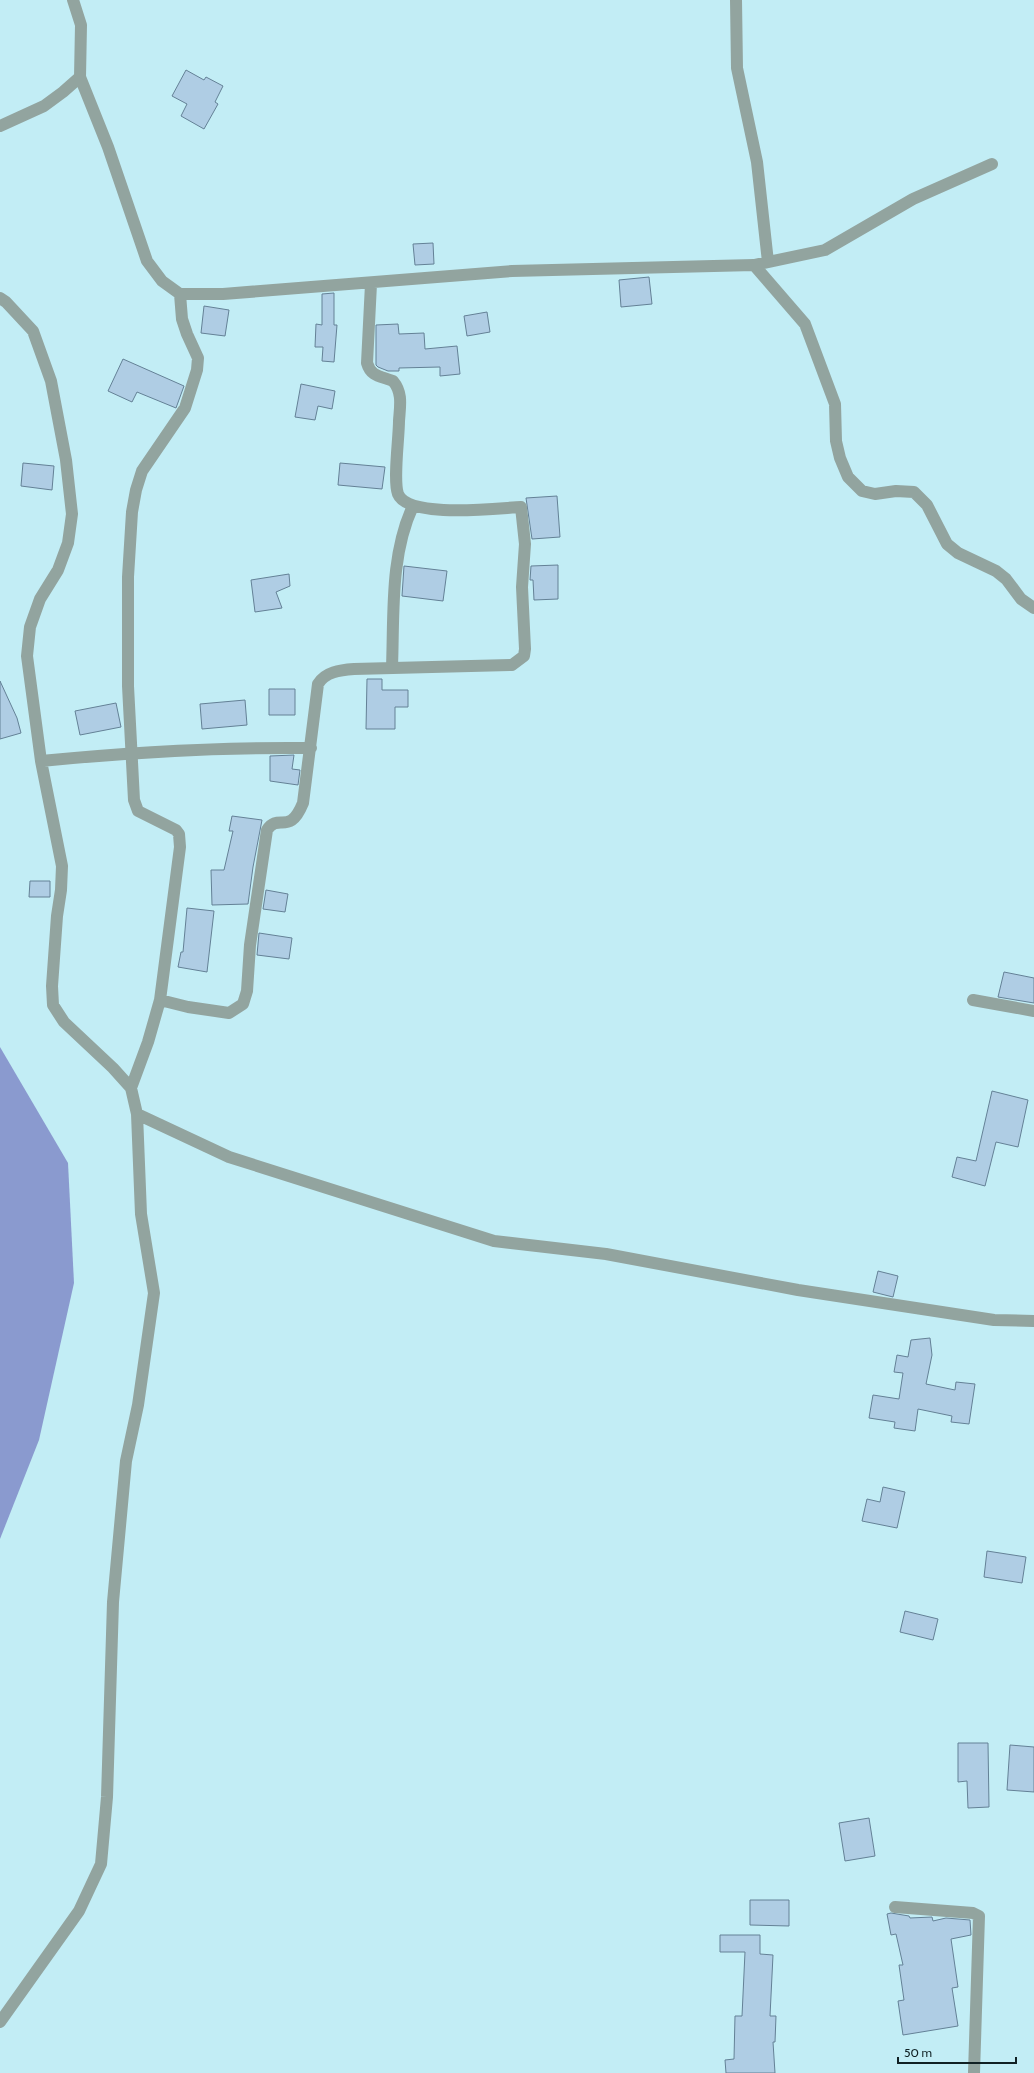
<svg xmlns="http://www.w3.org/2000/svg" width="1034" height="2073" viewBox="0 0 1034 2073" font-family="Cabin,sans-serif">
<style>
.water{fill:#8a9acf}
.building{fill:#afcde4;stroke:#648196}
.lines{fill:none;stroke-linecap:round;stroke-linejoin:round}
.minor{stroke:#92a49f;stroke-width:12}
</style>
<rect width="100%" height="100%" fill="#c2edf5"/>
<path class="water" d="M0,1047L68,1163L74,1283L39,1440L0,1539Z"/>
<path class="building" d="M186,70L204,80L206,77L223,86L215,102L218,104L204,129L181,116L187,104L172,96Z
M433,243L434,264L415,265L413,244Z
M649,277L652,304L621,307L619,280Z
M334,293V325H337L334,362L322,361L323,347H315L316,324L322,325V294Z
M204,306L229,310L225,336L201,333Z
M487,312L490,332L467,336L464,316Z
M398,324L399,334L424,333L425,349L457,346L460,374L440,376V367L399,368V371H388L378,367L376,365V325Z
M123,359L184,386L176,408L137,392L132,402L108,391Z
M301,384L335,391L332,409L318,406L315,420L295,417Z
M23,463L54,466L52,490L21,486Z
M340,463L385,467L382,489L338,485Z
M557,496L560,537L532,539L526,498Z
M558,565V599L534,600L533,580H530L531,566Z
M404,566L447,571L443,601L402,596Z
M289,574L290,586L276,592L282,608L255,612L251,580Z
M367,679H382V690H408V707H395V729H366Z
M0,681L17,718L21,733L0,739Z
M269,689H295V715H269Z
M245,700L247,725L202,729L200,704Z
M116,703L121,727L80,735L75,711Z
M294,755L292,769L300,770L298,785L270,781V756Z
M232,816L262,820L253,867L248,904L212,905L211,870H224L233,831H229Z
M30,881H50V897H29Z
M266,890L288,894L285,912L263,909Z
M187,908L214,911L207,972L178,967L181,952H183Z
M259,933L292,938L289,959L257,955Z
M1004,972L1034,978V1003L998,997Z
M992,1091L1028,1100L1018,1147L996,1142L985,1186L952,1177L957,1157L976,1161Z
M878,1271L898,1276L893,1297L873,1292Z
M930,1338L932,1355L926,1384L955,1390L956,1382L975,1384L969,1424L951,1422L952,1416L918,1409L915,1431L894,1428L895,1422L869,1418L873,1395L899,1399L903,1373L894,1372L897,1355L908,1357L911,1340Z
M883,1487L905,1492L897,1528L862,1521L867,1499L880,1502Z
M987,1551L1026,1557L1022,1583L984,1577Z
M905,1611L938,1619L933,1640L900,1632Z
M958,1743H988L989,1807L968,1808L967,1781L958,1782Z
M1010,1745L1034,1747V1792L1007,1790Z
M869,1818L875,1856L845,1861L839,1823Z
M750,1900H789V1926L750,1925Z
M891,1913L909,1916L910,1918L932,1917L933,1921L946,1918L970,1920L971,1935L951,1939L958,1987L952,1988L958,2026L903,2035L898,2001L904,2000L899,1965H903L896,1934L891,1935L887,1914Z
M720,1935H760V1954L773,1955L770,2016H776L775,2042H773L775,2073H726L725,2060L734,2059L735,2016H742L745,1952H720Z"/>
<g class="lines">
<path class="minor" d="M736,0L737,68L757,162L768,262
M80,77L108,147L147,261L162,281L180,294H223L512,271L754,265L825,250L913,199L992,164
M0,126L44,106L63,92L80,77L81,25L73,0
M754,265L805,324L835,404L836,441L840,458L848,477L862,491L875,494L896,491L914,492L927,505L947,544L958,553L996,571L1006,579L1021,599L1034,608
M0,298L6,302L33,331L51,381L66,460L72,514L68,543L58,570L40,599L30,627L27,656L41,761L62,866L61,890L57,916L52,986L53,1005L64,1022L113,1068L131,1088L137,1114L141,1214L154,1293L138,1405L126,1461L113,1602L107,1797L101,1864L79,1911L0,2022
M392,667C394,614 390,555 413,506
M41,761C131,752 220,747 311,748
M160,1000L188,1007L229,1013L243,1004L247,991L250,945L267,830C279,812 289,837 303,803L318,684C325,672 340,670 354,669L512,665L524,656L525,649L522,587L525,544L521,507C498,508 408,519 398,494C393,480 399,438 399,421C400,406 403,393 393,381C381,376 371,377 367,363L371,284
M973,1000L1034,1011
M131,1088L148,1042L160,1000L180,847L179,834L176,830L138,811L134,800L128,686V577L132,512L136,490L142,471L185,408L197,370L198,358L187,334L182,319L180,294
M137,1114L229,1157L494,1241L606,1254L798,1290L994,1320L1034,1321
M895,1907L973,1913L979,1916L974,2073"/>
</g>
<path d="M898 2057v6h118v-6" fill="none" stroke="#102124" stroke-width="2"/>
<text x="904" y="2057" font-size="12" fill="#102124" stroke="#c2edf5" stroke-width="3" paint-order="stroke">50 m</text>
</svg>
